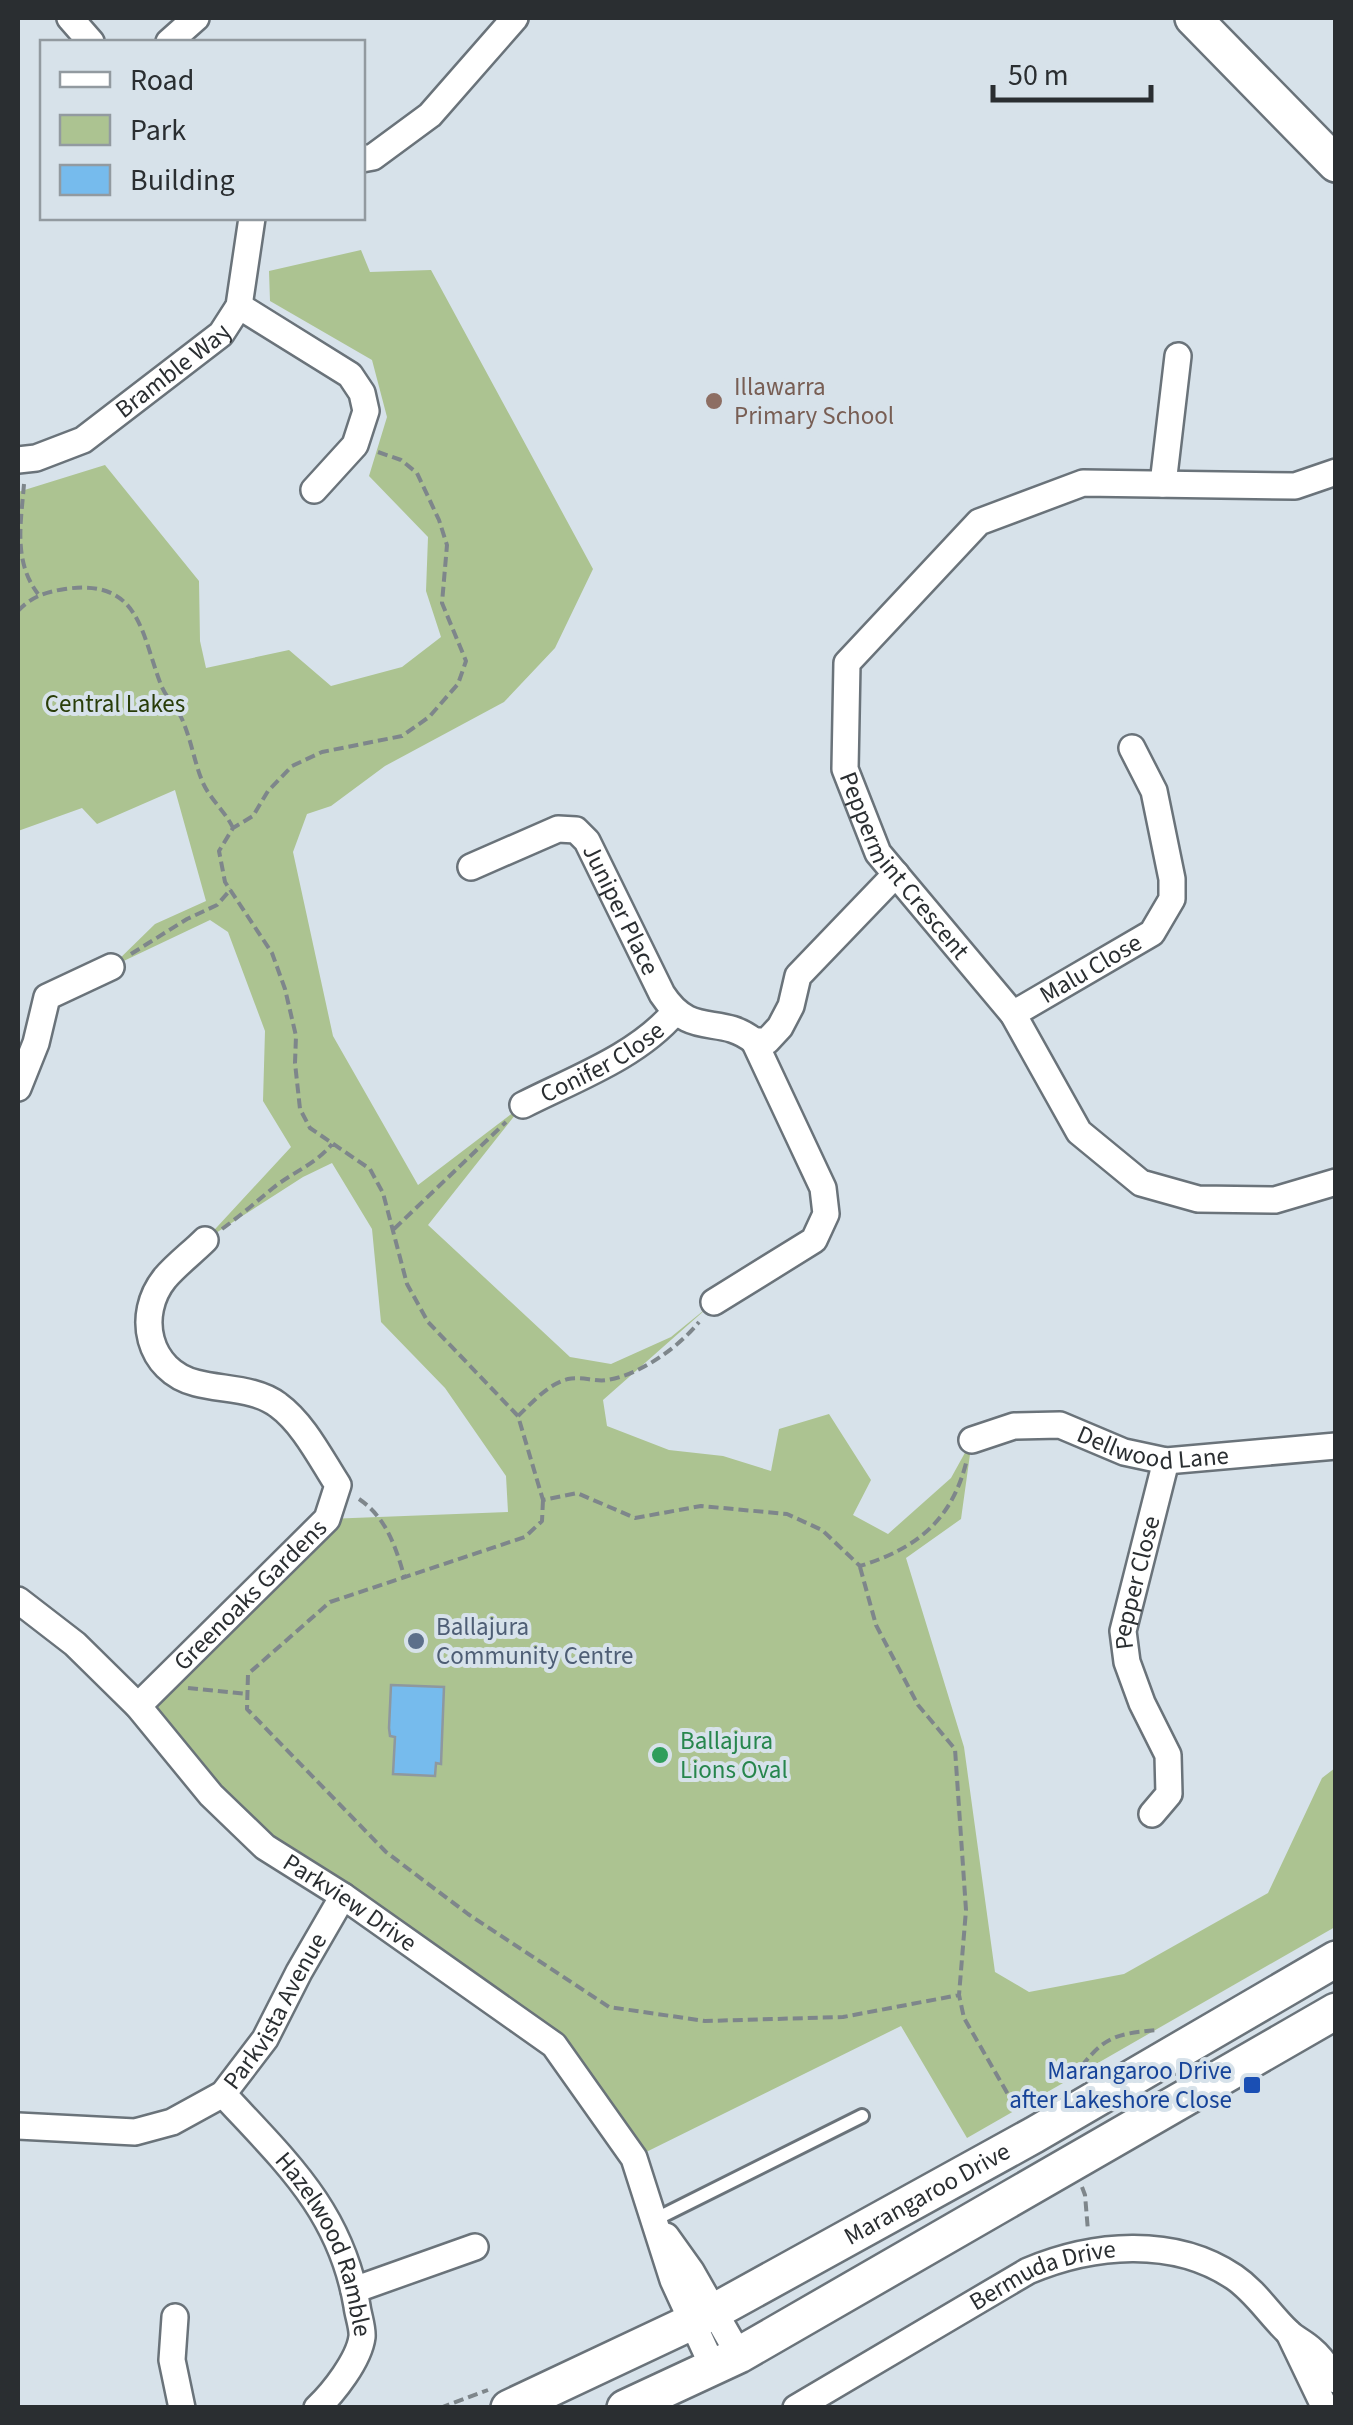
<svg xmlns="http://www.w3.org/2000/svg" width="1353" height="2425" viewBox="0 0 1353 2425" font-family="'Source Sans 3',sans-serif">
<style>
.green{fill:#acc391}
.building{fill:#76bbed;stroke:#8e989f;stroke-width:2.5}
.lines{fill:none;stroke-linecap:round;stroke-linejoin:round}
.lane-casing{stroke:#6a737a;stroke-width:18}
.street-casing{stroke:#6a737a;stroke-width:30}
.secondary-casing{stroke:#6a737a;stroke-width:40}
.path{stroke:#7e868b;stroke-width:4;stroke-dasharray:10 5;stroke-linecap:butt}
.lane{stroke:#fff;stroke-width:12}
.street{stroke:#fff;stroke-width:25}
.secondary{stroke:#fff;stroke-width:35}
.education-dot{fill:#8d6e63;stroke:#d7e2ea;stroke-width:4}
.service-dot{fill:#5c6f8a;stroke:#d7e2ea;stroke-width:4}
.leisure-dot{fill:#2e9e5b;stroke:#d7e2ea;stroke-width:4}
.transit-dot{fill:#1a4fb4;stroke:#d7e2ea;stroke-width:4}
.labels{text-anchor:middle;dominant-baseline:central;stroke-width:8;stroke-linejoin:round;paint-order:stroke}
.street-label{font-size:25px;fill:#2a2e31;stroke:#d7e2ea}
.education-label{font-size:25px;fill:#785e54;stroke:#d7e2ea;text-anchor:start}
.park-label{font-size:25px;fill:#293d09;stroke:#d7e2ea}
.service-label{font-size:25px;fill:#4e5e75;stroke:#d7e2ea;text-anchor:start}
.leisure-label{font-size:25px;fill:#27864d;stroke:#d7e2ea;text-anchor:start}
.transit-label{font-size:25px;fill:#164399;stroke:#d7e2ea;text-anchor:end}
</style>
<rect width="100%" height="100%" fill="#d7e2ea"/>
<path class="green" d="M361,250L370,272L431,270L593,569L555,648L504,702L385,766L331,806L307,814L293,852L333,1036L418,1185L523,1105L428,1225L570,1357L611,1364L671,1337L714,1302L603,1400L607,1426L669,1450L723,1456L771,1471L779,1429L829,1414L871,1480L853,1515L888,1534L951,1478L972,1440L961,1519L906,1558L964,1747L995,1972L1029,1992L1124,1974L1268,1893L1322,1778L1335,1768V1927L967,2138L901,2026L634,2158L554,2045L315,1880L138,1706L327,1519L508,1512L506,1476L445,1388L381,1322L372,1229L332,1163L303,1177L205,1240L291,1147L263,1101L265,1031L228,932L210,920L111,967L155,924L206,901L175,790L97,824L82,808L18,831V492L105,465L199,581L200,641L206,668L289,650L331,686L402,667L441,637L426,591L428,537L369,476L387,417L372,360L270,301L269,271Z"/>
<path class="building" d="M391,1685L444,1687L441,1764L436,1763L435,1776L393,1774L395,1737L390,1736L389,1728Z"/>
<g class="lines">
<defs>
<path id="lane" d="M654,2220L862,2116"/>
<g id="street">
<path d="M70,18L91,42"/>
<path d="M169,42L196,18"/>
<path d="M362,159L373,157L430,115L515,18"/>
<path d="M239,306L350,375L362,393L366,411L355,445L314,490"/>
<path id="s1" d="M18,460L36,458L83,440L221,334L239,306L252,218"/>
<path id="s2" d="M1336,472L1295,486L1083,483L979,522L847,663L845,769L878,853L1013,1014L1079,1132L1141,1183L1198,1199L1275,1200L1336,1182"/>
<path d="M1163,484L1178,356"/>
<path id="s3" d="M471,867L558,829L576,830L587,841L662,994C692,1040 719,1013 754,1041"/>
<path id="s4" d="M1013,1014L1152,933L1172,899V879L1154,791L1132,748"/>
<path d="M18,1088L36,1043L47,997L111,967"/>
<path id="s5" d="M523,1105C574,1079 636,1057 674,1013"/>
<path d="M714,1302L814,1240L826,1214L823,1188L754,1041H767L780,1027L791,1006L798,976L896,874"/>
<path id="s6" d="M972,1440L1014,1426L1060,1425L1124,1452L1166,1461L1336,1446"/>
<path id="s7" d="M18,1600L75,1644L138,1706L211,1795L265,1847L343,1896L554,2045L634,2158L673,2280L713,2367"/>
<path id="s8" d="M138,1706L327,1519L338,1485C321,1459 304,1424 278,1405C256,1388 222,1390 196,1383C148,1371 135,1315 165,1278C177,1264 192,1253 205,1240"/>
<path id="s9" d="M1152,1814L1169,1794L1168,1755L1142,1703L1127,1662L1123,1631L1166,1461"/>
<path id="s10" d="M223,2094C285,2161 341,2211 357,2306C358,2315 363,2328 362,2337C359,2360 333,2393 317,2408"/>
<path id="s11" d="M18,2126L135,2132L172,2122L223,2094L265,2039L299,1972L343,1896"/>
<path d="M666,2236L691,2271L739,2355"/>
<path d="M354,2290L475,2247"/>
<path d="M175,2317L172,2360L182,2408"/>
<path d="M1289,2333L1325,2408"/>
<path id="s12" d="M796,2408L1028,2271C1092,2244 1173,2236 1234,2277C1256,2292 1269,2314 1288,2332C1295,2339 1305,2343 1312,2350C1322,2358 1329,2370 1336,2380"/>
</g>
<g id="secondary">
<path d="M1193,18L1336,164"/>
<path id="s13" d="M509,2408L715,2311L1034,2135L1336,1959"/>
<path d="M625,2408L739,2355L1336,2011"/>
</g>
</defs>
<use href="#lane" class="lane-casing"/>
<use href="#street" class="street-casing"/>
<use href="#secondary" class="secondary-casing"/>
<path class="path" d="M378,452L401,460L417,473L439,520L447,545L442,603L466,661L458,684L429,717L402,736L322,752L292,766L268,791L253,816L233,828L219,851L225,882L272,953L285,989L296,1036L295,1063L300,1109L310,1128L370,1169L383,1193L407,1284L428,1322L518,1416L543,1500L577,1493L635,1518L701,1506L787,1514L822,1530L860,1566C918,1548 953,1519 967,1459
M24,484C21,523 13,561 38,594
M18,611C31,597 45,592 65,589C140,578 141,633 161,685C166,697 175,706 181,717C191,738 194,762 203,783C210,799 225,811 233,828
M131,954L187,919L217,905L231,889
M222,1229C240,1216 256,1202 273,1188C293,1172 316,1164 332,1144
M394,1229L506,1122
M518,1416C533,1402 548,1384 568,1379C581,1376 595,1382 607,1380C640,1375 679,1347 699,1322
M359,1499C387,1518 396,1548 405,1579
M543,1500L542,1521L525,1537L330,1602L248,1674L247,1709L386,1852L468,1914L609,2007L705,2021L843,2017L959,1995
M860,1567L876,1625L918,1705L955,1749L966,1910L959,1995L964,2018L1009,2096L1018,2102H1034
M188,1688L248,1694
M1072,2078C1103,2039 1108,2034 1158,2030
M1082,2187L1085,2195L1088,2231
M440,2408L488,2390"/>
<use href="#lane" class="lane"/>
<use href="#street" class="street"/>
<use href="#secondary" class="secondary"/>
</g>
<circle class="education-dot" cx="714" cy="401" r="10"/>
<circle class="service-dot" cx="416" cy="1641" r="10"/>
<circle class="leisure-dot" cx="660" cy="1755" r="10"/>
<rect class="transit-dot" x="1242" y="2075" width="20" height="20" rx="5"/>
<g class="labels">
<g class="street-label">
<text stroke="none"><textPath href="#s1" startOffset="182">Bramble Way</textPath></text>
<text stroke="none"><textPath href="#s2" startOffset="780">Peppermint Crescent</textPath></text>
<text stroke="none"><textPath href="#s3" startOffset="205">Juniper Place</textPath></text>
<text stroke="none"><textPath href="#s4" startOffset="90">Malu Close</textPath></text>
<text stroke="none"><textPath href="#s5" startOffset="90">Conifer Close</textPath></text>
<text stroke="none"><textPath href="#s6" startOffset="188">Dellwood Lane</textPath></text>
<text stroke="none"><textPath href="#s9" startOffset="248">Pepper Close</textPath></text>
<text stroke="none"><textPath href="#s8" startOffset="158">Greenoaks Gardens</textPath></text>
<text stroke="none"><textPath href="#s7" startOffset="452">Parkview Drive</textPath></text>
<text stroke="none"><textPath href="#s11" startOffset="312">Parkvista Avenue</textPath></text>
<text stroke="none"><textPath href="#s13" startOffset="470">Marangaroo Drive</textPath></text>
<text stroke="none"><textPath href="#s10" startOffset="185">Hazelwood Ramble</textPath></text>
<text stroke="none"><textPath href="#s12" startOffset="282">Bermuda Drive</textPath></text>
</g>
<g class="education-label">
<text x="734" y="387">Illawarra<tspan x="734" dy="29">Primary School</tspan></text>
</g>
<g class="park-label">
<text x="115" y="704">Central Lakes</text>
</g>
<g class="service-label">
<text x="436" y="1627">Ballajura<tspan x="436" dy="29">Community Centre</tspan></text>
</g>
<g class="leisure-label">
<text x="680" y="1741">Ballajura<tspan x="680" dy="29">Lions Oval</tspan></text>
</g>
<g class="transit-label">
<text x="1232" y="2071">Marangaroo Drive<tspan x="1232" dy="29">after Lakeshore Close</tspan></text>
</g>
</g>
<rect width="1353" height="2425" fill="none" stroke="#2a2e31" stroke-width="40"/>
<rect x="40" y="40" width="325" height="180" fill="#d7e2ea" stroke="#929aa0" stroke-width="2.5"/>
<rect x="60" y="72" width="50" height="15" fill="#ffffff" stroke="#929aa0" stroke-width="2.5"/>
<text x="130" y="90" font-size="30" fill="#2a2e31">Road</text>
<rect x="60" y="115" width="50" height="30" fill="#acc391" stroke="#929aa0" stroke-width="2.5"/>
<text x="130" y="140" font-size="30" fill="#2a2e31">Park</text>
<rect x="60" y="165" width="50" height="30" fill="#76bbed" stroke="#929aa0" stroke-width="2.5"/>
<text x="130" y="190" font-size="30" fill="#2a2e31">Building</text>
<path d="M993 85v15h158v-15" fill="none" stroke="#2a2e31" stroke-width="5"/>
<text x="1008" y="85" font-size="30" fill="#2a2e31" stroke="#d7e2ea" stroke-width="8" paint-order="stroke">50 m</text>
</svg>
